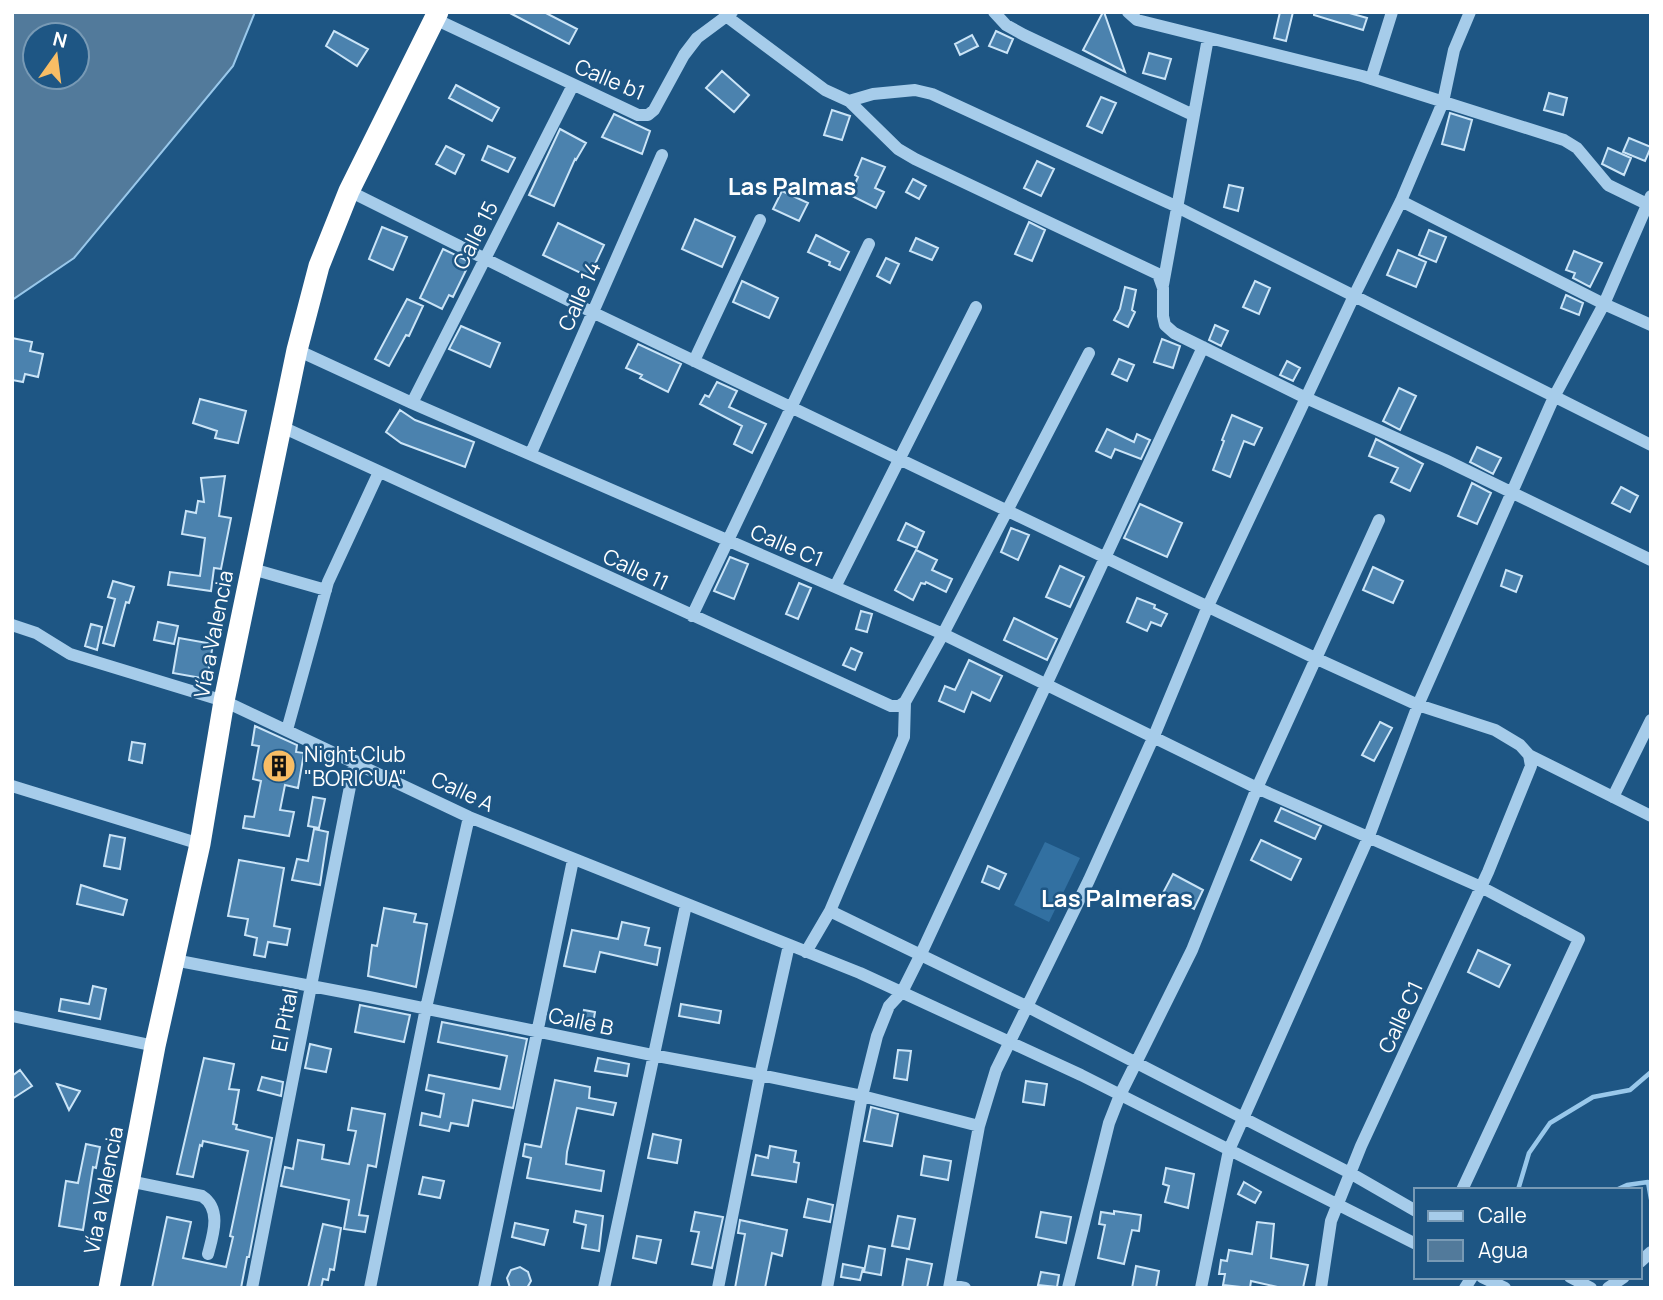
<svg xmlns="http://www.w3.org/2000/svg" width="1663" height="1300" viewBox="0 0 1663 1300" font-family="Manrope,sans-serif">
<style>
.green{fill:#3270a1}
.water{fill:#527a9b;stroke:#99c8eb;stroke-width:2;fill-rule:evenodd}
.lines{fill:none;stroke-linecap:round;stroke-linejoin:round}
.stream{stroke:#99c8eb;stroke-width:4.5}
.building{fill:#4b82ae;stroke:#cae4f7;stroke-width:2}
.minor{stroke:#a6ccea;stroke-width:12}
.highway{stroke:#fff;stroke-width:21}
.labels{text-anchor:middle;dominant-baseline:central;stroke-width:5;stroke-linejoin:round;paint-order:stroke}
.street-label{font-size:21px;fill:#fff;stroke:#1e5684}
.poi-label{font-size:21px;fill:#fff;stroke:#1e5684;text-anchor:start}
.quarter-label{font-size:24px;font-weight:bold;fill:#fff;stroke:#1e5684}
</style>
<rect width="100%" height="100%" fill="#1e5684"/>
<path class="green" d="M1045,842L1080,858L1049,922L1014,905Z"/>
<path class="water" d="M12,12H255L233,66L74,258L12,300ZM35,35H77V77H35Z"/>
<g class="lines">
<path class="stream" d="M1518,1190L1529,1153L1550,1123L1593,1097L1630,1090L1651,1072
M1616,1190L1627,1185L1648,1182L1651,1199"/>
</g>
<path class="building" d="M508,12H544L577,29L569,44Z
M1103,12H1104L1125,72L1083,50Z
M1280,12H1293L1286,41L1274,38Z
M1314,12H1346L1367,18L1363,30L1314,15Z
M334,31L368,49L357,66L326,46Z
M996,31L1013,39L1007,53L989,46Z
M972,35L978,46L960,55L955,44Z
M1149,53L1171,59L1165,79L1143,73Z
M722,71L749,95L734,112L706,88Z
M456,85L499,108L492,121L449,98Z
M1549,93L1567,98L1563,115L1544,110Z
M1101,97L1116,103L1102,133L1087,126Z
M832,110L850,116L842,140L824,135Z
M1450,113L1472,120L1464,150L1442,144Z
M614,114L650,131L642,154L602,137Z
M560,129L586,143L576,160L575,159L554,206L529,195Z
M1629,138L1651,147L1645,161L1623,152Z
M446,146L464,155L455,174L436,164Z
M488,146L515,158L508,172L482,160Z
M1608,148L1631,158L1624,175L1602,164Z
M862,158L885,167L875,188L884,192L876,208L850,195L858,177L855,175Z
M1037,161L1054,169L1041,196L1024,188Z
M913,179L926,186L919,199L906,192Z
M1229,185L1243,188L1238,211L1224,207Z
M782,191L808,203L799,221L773,209Z
M695,219L735,237L722,267L682,249Z
M1029,222L1045,230L1032,261L1015,254Z
M558,223L604,245L589,277L543,255Z
M382,227L407,237L393,270L369,259Z
M1429,230L1446,237L1436,262L1419,255Z
M816,235L849,252L840,270L829,265L830,262L808,252Z
M916,238L938,248L932,260L910,251Z
M443,249L470,262L453,297L449,295L442,309L420,298Z
M1398,250L1426,262L1416,287L1387,275Z
M1574,251L1602,263L1590,287L1573,278L1575,273L1566,270Z
M886,258L899,264L890,283L877,276Z
M742,281L778,298L769,318L733,302Z
M1255,281L1270,288L1259,314L1243,307Z
M1125,287L1136,290L1132,310L1135,312L1128,327L1114,320L1120,309Z
M1566,295L1583,303L1579,315L1561,308Z
M407,299L423,306L409,336L406,335L389,366L375,359Z
M1215,325L1228,331L1221,346L1209,340Z
M461,326L500,343L490,367L449,349Z
M12,338L32,342L30,351L43,354L38,377L25,374L23,382L12,380Z
M1162,339L1180,346L1173,368L1154,362Z
M638,344L681,364L668,392L640,378L642,375L626,368Z
M1119,359L1134,365L1127,381L1112,374Z
M1287,361L1300,368L1293,381L1280,375Z
M717,382L737,391L729,407L766,424L752,453L734,444L742,426L700,404L705,395L709,397Z
M1399,388L1416,396L1400,430L1383,421Z
M200,399L246,411L238,443L215,438L217,431L193,423Z
M400,410L415,420L474,442L465,467L401,443L386,432Z
M1232,415L1262,428L1254,445L1244,441L1230,477L1213,470L1224,441L1222,440Z
M1107,429L1134,442L1137,434L1150,440L1141,459L1115,449L1111,458L1096,451Z
M1376,439L1423,464L1410,491L1391,482L1398,468L1369,456Z
M1477,447L1501,458L1493,474L1470,462Z
M225,476L219,516L231,518L221,569L214,568L211,591L168,585L170,572L200,576L205,538L182,534L186,511L196,513L198,501L204,502L201,478Z
M1472,483L1491,493L1477,524L1458,516Z
M1621,487L1638,496L1630,512L1612,503Z
M1140,504L1182,523L1167,557L1124,538Z
M906,523L924,532L917,548L898,540Z
M1011,528L1029,535L1018,560L1001,552Z
M916,550L937,560L932,570L952,579L946,592L926,582L925,584L921,583L913,600L895,590Z
M730,557L748,564L734,599L714,591Z
M1060,566L1084,577L1070,607L1046,597Z
M1373,567L1403,581L1393,603L1363,590Z
M1506,570L1522,576L1516,592L1501,586Z
M113,581L134,587L129,603L126,602L114,646L103,643L115,599L108,597Z
M799,583L811,588L798,619L786,614Z
M1137,598L1155,605L1154,608L1167,614L1161,626L1151,622L1147,631L1127,622Z
M861,611L872,614L867,632L856,629Z
M1014,618L1057,639L1047,660L1004,640Z
M158,622L178,626L174,644L154,640Z
M91,624L102,627L97,650L85,646Z
M179,638L213,644L207,679L173,673Z
M851,648L862,653L855,670L843,665Z
M969,660L1002,676L990,701L972,692L964,712L939,701L945,686L955,690Z
M1380,722L1392,728L1374,761L1362,755Z
M255,726L297,745L296,752L304,753L298,788L285,785L280,810L294,812L289,836L243,828L245,816L254,817L261,781L253,779L259,746L252,745Z
M132,742L145,744L142,763L129,760Z
M313,797L325,799L319,828L308,826Z
M1281,808L1321,826L1315,839L1275,821Z
M314,829L328,832L320,885L292,880L297,859L308,861Z
M110,835L125,838L120,869L104,866Z
M1261,840L1301,859L1291,880L1251,860Z
M239,860L284,868L274,926L290,929L287,945L268,942L265,957L254,955L257,938L245,935L248,919L228,916Z
M988,866L1006,874L999,889L982,882Z
M1173,874L1203,890L1194,909L1163,893Z
M81,885L127,900L123,915L77,904Z
M384,908L416,914L414,922L427,924L416,987L368,976L372,945L377,946Z
M622,922L649,928L645,945L660,948L657,965L600,952L595,972L564,966L572,930L618,939Z
M1478,950L1510,965L1499,987L1468,972Z
M93,986L106,989L100,1019L59,1011L61,999L89,1004Z
M681,1004L721,1011L719,1023L679,1016Z
M360,1005L410,1015L404,1042L355,1032Z
M584,1010L595,1012L593,1024L582,1021Z
M442,1022L527,1039L513,1108L473,1100L468,1126L451,1123L449,1131L420,1125L422,1113L440,1117L444,1094L426,1090L429,1075L500,1089L507,1056L438,1042Z
M310,1044L331,1049L326,1072L305,1068Z
M898,1050L911,1051L907,1080L894,1078Z
M204,1058L234,1064L229,1089L239,1090L233,1124L237,1125L236,1129L272,1138L249,1257H247L241,1288H152L167,1217L191,1222L183,1258L226,1267L233,1237L230,1236L248,1151L203,1141L202,1146L200,1145L193,1177L177,1174Z
M598,1058L629,1064L627,1076L595,1071Z
M20,1070L32,1086L12,1099V1076Z
M262,1077L283,1082L281,1096L258,1090Z
M555,1080L590,1087L589,1098L616,1103L613,1115L577,1108L567,1152L566,1164L604,1171L601,1191L527,1178L531,1158L523,1156L525,1144L541,1147Z
M1026,1081L1047,1084L1044,1105L1023,1102Z
M57,1084L80,1091L69,1110Z
M871,1107L898,1114L892,1146L864,1141Z
M352,1108L385,1114L376,1167L368,1165L359,1215L368,1216L365,1232L344,1229L349,1200L281,1186L285,1167L293,1169L298,1140L324,1145L322,1159L349,1164L356,1131L348,1130Z
M653,1134L681,1140L677,1163L648,1158Z
M86,1144L100,1147L96,1168L93,1167L83,1230L59,1226L66,1181L78,1183Z
M770,1146L796,1151L794,1162L799,1163L796,1182L752,1175L756,1155L768,1158Z
M924,1156L951,1161L948,1180L921,1175Z
M1166,1168L1194,1174L1188,1208L1165,1202L1169,1186L1163,1184Z
M423,1177L444,1181L440,1198L419,1194Z
M1244,1182L1261,1192L1255,1203L1238,1194Z
M808,1199L833,1205L830,1222L804,1217Z
M576,1211L603,1216L599,1251L582,1248L586,1225L574,1222Z
M1114,1211L1141,1215L1139,1231L1132,1230L1124,1264L1098,1258L1105,1225L1099,1224L1101,1212L1114,1214Z
M695,1212L723,1217L712,1268L692,1264L699,1232L691,1231Z
M1041,1212L1071,1217L1066,1243L1036,1237Z
M898,1216L915,1219L909,1249L892,1246Z
M740,1220L787,1230L782,1256L772,1253L765,1288H735L745,1234L738,1233Z
M1257,1222L1274,1224L1271,1258L1308,1265L1303,1288H1282L1251,1281L1250,1288L1223,1285L1225,1274H1219L1221,1260L1227,1261L1229,1250L1252,1254Z
M515,1223L548,1230L544,1245L512,1237Z
M323,1224L341,1228L334,1270L330,1269L328,1280L323,1279L321,1288H308Z
M637,1236L661,1240L656,1263L633,1258Z
M869,1246L885,1249L881,1275L864,1272Z
M907,1259L932,1264L927,1288H902Z
M843,1264L863,1268L860,1280L841,1277Z
M1136,1266L1159,1271L1156,1288H1132Z
M520,1267L528,1272L531,1281L527,1288H510L507,1278L511,1270Z
M1041,1272L1059,1275L1057,1287L1038,1285Z"/>
<g class="lines">
<path class="minor" d="M994,12L1006,25L1024,35L1193,115
M1128,12L1137,20L1362,76L1564,140L1577,148L1608,185L1651,206
M726,16L825,90L849,101L873,94L915,90L932,94L1169,203L1651,445
M435,19L638,115H648L654,110L684,55L697,38L732,12
M1371,79L1392,12
M849,101L898,149L915,159L1158,274L1163,288V316L1165,325L1174,333L1306,398L1445,460L1651,560
M349,191L592,312L1315,658L1418,705L1495,730L1520,745L1529,755L1531,766L1488,872L1361,1146L1331,1221L1321,1288
M1401,201L1604,304L1651,325
M1163,285L1208,38
M297,350L412,403L943,634L1257,788L1481,887L1579,939L1462,1190
M694,361L760,220
M412,403L573,85
M280,426L891,706H899L905,702L943,634L1089,353
M531,453L662,155
M252,569L326,590
M835,587L976,307
M692,616L869,244
M12,625L36,633L70,654L224,701L469,817L860,973L1081,1075L1416,1244
M905,702L904,737L830,911L1028,1007L1350,1173L1416,1211
M287,730L328,582L379,472
M1529,755L1651,816
M12,786L200,844
M1613,797L1651,720
M806,952L830,911
M174,960L369,997L652,1055L760,1075L862,1096L979,1126
M12,1016L155,1046
M129,1181L202,1196C222,1209 213,1235 208,1254
M1640,1262L1651,1252
M1482,1277L1505,1288
M1570,1277L1591,1288
M950,1285L965,1288
M252,1288L355,761
M370,1288L426,1008L469,817
M484,1288L573,860
M604,1288L686,905
M718,1288L760,1075L789,945
M827,1288L862,1096L877,1036L889,1006L902,992L920,956L1203,347
M949,1288L979,1126L996,1070L1089,880L1154,736L1208,606L1353,298L1401,201L1443,102L1454,50L1470,12
M1068,1288L1109,1123L1120,1095L1192,950L1257,788L1379,520
M1201,1288L1229,1150L1369,836L1418,705L1554,397L1604,304L1651,196
M1465,1288L1472,1277
M1608,1288L1624,1277"/>
<path class="highway" d="M109,1288L155,1046L200,844L224,701L297,350L319,266L349,191L438,12"/>
</g>
<defs>
<symbol id="building-disc" viewBox="-11 -11 22 22"><circle r="9.5" fill="#f8bd65" stroke="#1e5684"/><path d="M-4-6H4V6H1V3H-1V6H-4ZM-2.5-4.3h1.7v1.8h-1.7ZM.8-4.3h1.7v1.8H.8ZM-2.5-1h1.7V.8h-1.7ZM.8-1h1.7V.8H.8Z" fill="#111"/></symbol>
</defs>
<g fill-rule="evenodd">
<use href="#building-disc" x="260" y="747" width="38" height="38"/>
</g>
<g class="labels">
<g class="street-label">
<text transform="translate(610 79) rotate(23)">Calle b1</text>
<text transform="translate(475 235) rotate(-63)">Calle 15</text>
<text transform="translate(579 296) rotate(-66)">Calle 14</text>
<text transform="translate(787 545) rotate(23)">Calle C1</text>
<text transform="translate(636 569) rotate(25)">Calle 11</text>
<text transform="translate(213 634) rotate(-79)">Vía a Valencia</text>
<text transform="translate(463 791) rotate(25)">Calle A</text>
<text transform="translate(1400 1017) rotate(-65)">Calle C1</text>
<text transform="translate(284 1020) rotate(-79)">El Pital</text>
<text transform="translate(581 1021) rotate(12)">Calle B</text>
<text transform="translate(103 1190) rotate(-79)">Vía a Valencia</text>
</g>
<g class="poi-label">
<text x="304" y="754">Night Club<tspan x="304" dy="24">"BORICUA"</tspan></text>
</g>
<g class="quarter-label">
<text x="792" y="185">Las Palmas</text>
<text x="1117" y="897">Las Palmeras</text>
</g>
</g>
<rect width="1663" height="1300" fill="none" stroke="#ffffff" stroke-width="28"/>
<rect x="1414" y="1188" width="228" height="91" fill="#1e5684" stroke="#789ab5" stroke-width="2"/>
<rect x="1428" y="1211" width="35" height="10" fill="#a6ccea" stroke="#789ab5" stroke-width="2"/>
<text x="1478" y="1223" font-size="21" fill="#ffffff">Calle</text>
<rect x="1428" y="1240" width="35" height="21" fill="#527a9b" stroke="#789ab5" stroke-width="2"/>
<text x="1478" y="1258" font-size="21" fill="#ffffff">Agua</text>
<g transform="translate(56 56) rotate(14)"><circle r="33" fill="#1e5684" stroke="#789ab5" stroke-width="2"/>
<path d="M0-5L12 26L0 18L-12 26Z" fill="#f8bd65"/>
<text y="-10" font-size="19" font-weight="bold" text-anchor="middle" fill="#ffffff">N</text>
</g>
</svg>
